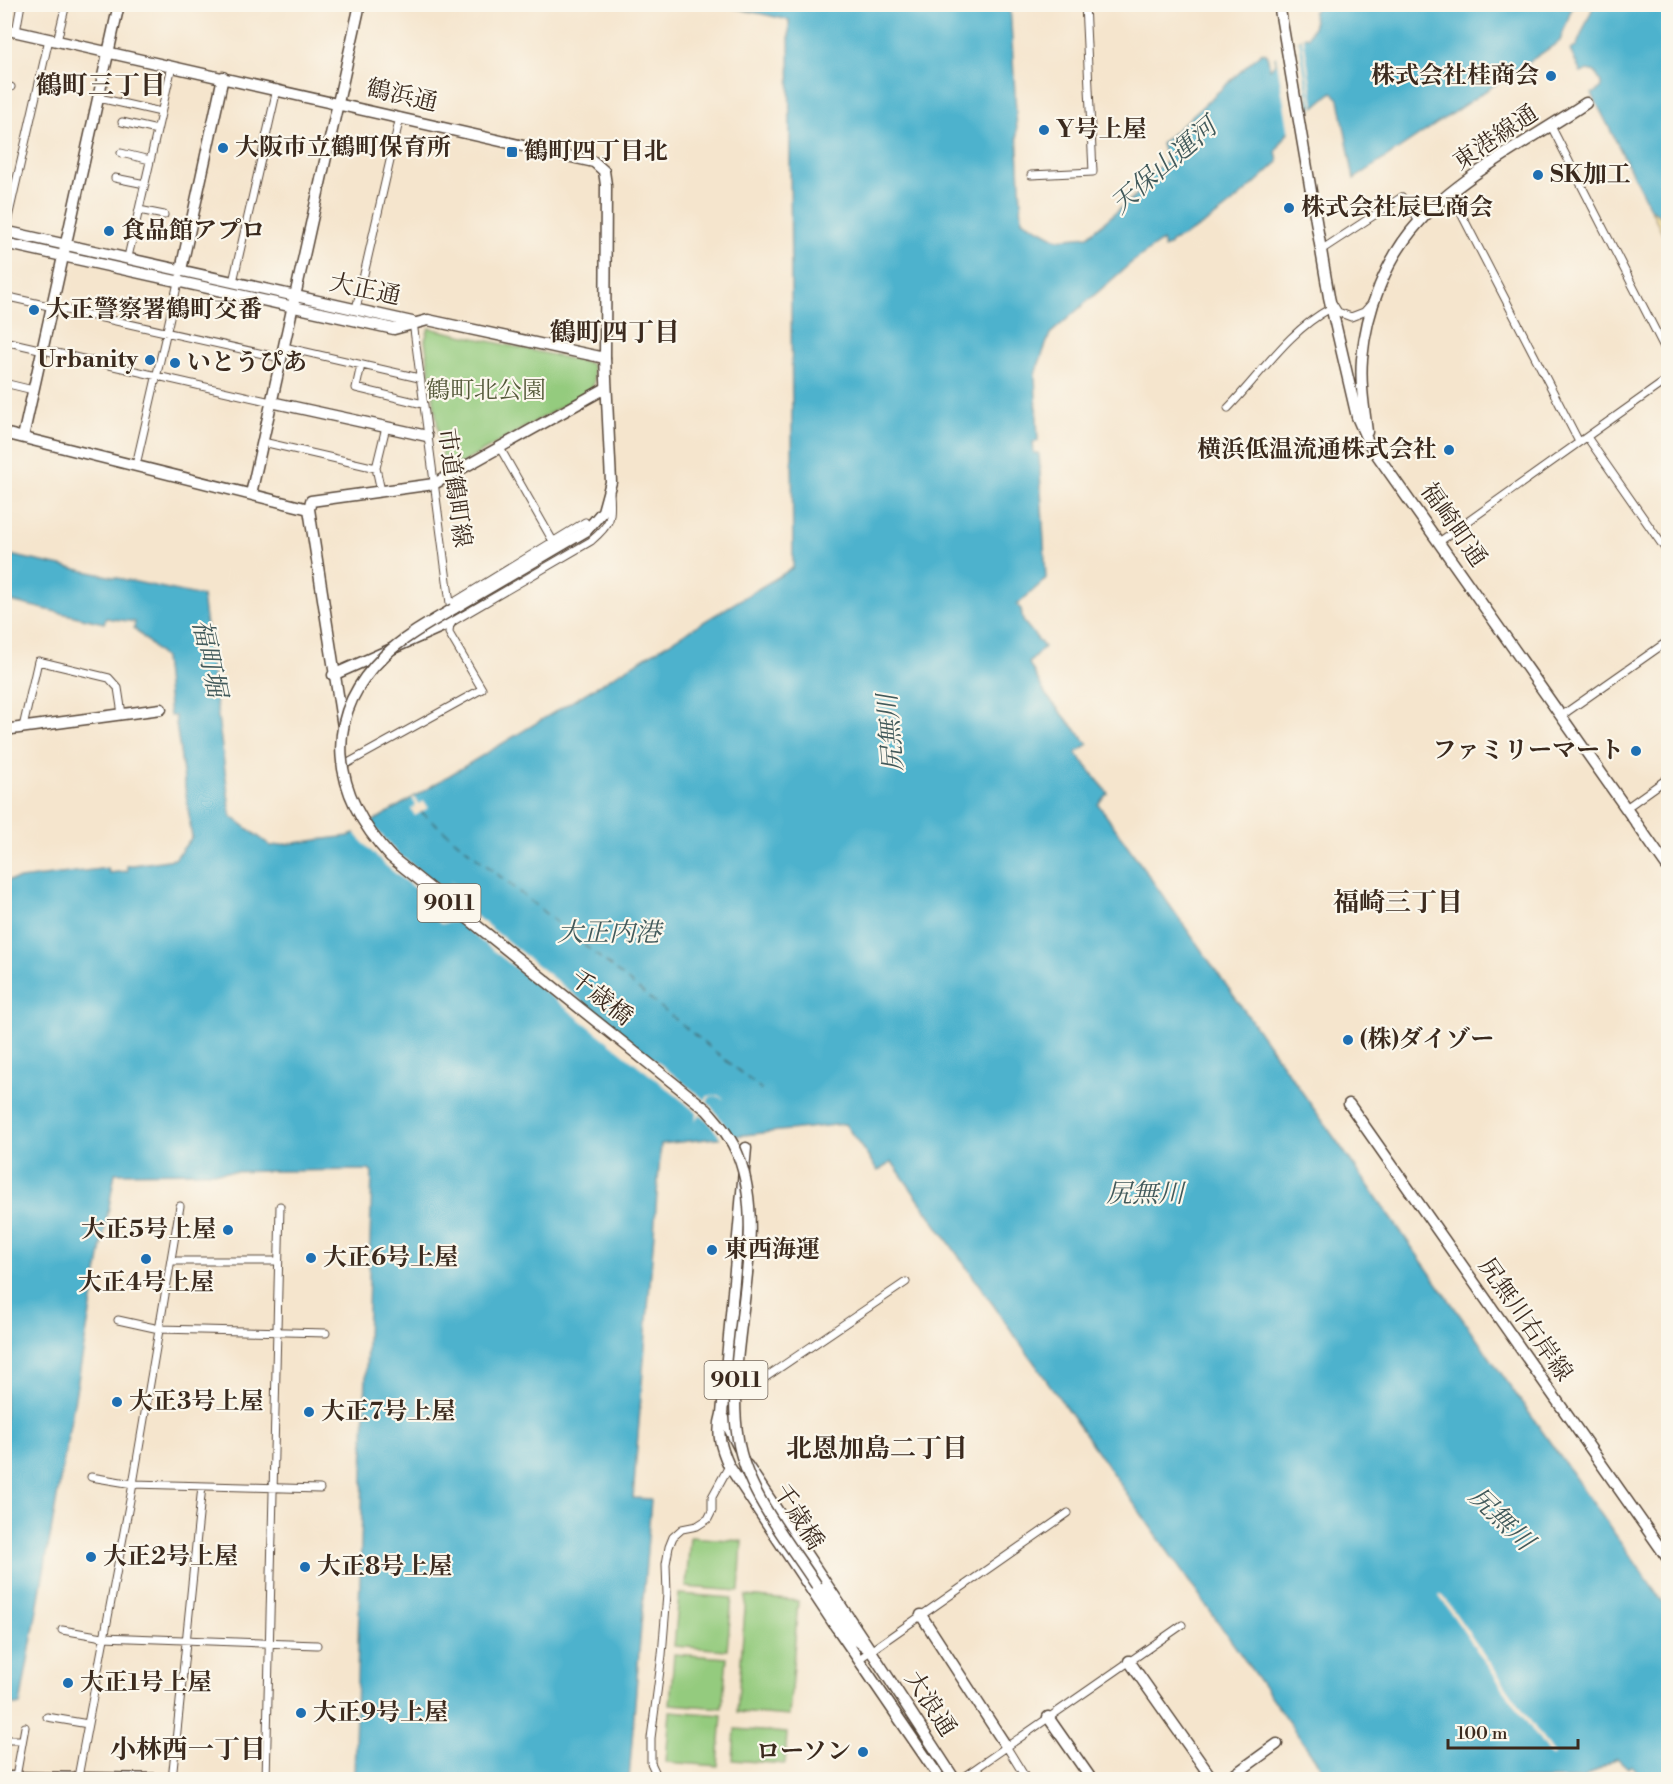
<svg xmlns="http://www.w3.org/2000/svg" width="1673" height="1784" viewBox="0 0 1673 1784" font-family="'Libre Bodoni','Noto Serif JP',serif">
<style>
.green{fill:#94cb7e;stroke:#687a4e;stroke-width:1.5}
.sand{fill:#eeda9e;stroke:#94825e;stroke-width:1.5}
.water{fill:#4eb2cd;stroke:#446e76;stroke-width:1.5}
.pier{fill:#f5e5cd}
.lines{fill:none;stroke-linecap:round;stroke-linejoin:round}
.ferry{stroke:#425a5b;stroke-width:1.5;stroke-dasharray:8 6;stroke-linecap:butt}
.street-casing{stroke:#574638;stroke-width:9}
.secondary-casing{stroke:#574638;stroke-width:13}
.primary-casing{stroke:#574638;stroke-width:13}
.street{stroke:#fff;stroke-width:7}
.secondary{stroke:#fff;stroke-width:10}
.primary{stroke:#fff;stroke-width:10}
.primary-bridge-casing{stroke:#574638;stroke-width:13;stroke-linecap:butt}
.primary-bridge{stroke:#fff;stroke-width:10}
.poi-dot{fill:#1f6fb2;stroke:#fbf7ec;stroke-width:2}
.labels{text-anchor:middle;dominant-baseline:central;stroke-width:4.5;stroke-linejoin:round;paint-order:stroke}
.shield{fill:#fbf7ec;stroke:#75685c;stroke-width:1.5}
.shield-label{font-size:22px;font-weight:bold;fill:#3b2a1e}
.poi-label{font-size:24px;font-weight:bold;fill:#3b2a1e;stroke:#fbf7ec;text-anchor:start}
.street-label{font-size:24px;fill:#3b2a1e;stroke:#fbf7ec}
.park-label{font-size:24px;fill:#565a3b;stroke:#fbf7ec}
.neighbourhood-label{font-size:26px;font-weight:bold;fill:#3b2a1e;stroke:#fbf7ec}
.water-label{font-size:26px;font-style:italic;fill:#425a5b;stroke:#fbf7ec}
</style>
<rect width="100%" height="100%" fill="#fbf7ec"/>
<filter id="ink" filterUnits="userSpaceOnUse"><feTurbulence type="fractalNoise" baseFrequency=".0167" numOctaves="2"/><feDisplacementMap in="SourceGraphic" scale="12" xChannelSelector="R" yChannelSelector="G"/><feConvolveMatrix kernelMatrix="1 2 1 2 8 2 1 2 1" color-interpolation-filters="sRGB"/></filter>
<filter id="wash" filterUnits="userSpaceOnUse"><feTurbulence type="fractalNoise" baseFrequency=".008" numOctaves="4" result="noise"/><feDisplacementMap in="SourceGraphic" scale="24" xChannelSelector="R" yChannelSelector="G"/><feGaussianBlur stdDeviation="1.35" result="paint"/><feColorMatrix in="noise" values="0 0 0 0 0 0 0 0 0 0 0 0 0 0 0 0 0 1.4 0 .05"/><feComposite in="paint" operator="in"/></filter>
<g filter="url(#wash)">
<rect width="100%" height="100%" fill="#f5e5cd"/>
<path class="green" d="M429,328L589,363L593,367L594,383L591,390L448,471L444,469L425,340Z
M690,1537L742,1541L739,1591L686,1587Z
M679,1594L732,1598L727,1650L674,1646Z
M746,1596L798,1601L789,1716L737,1712Z
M674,1654L727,1658L722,1708L670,1704Z
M670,1711L722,1715L718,1766L666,1762Z
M735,1729L787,1733L785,1764L733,1760Z"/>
<path class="sand" d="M1650,208C1664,218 1668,226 1668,244Z"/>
<path class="water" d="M721,5H1010L1022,220L1057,239L1088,236L1142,190L1148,174L1167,162L1161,144L1262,52L1267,54L1270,69L1276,63L1275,58L1305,36L1308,37L1314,25L1313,12L1321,5H1573L1560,41L1354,179L1339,99L1332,92L1292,126L1276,151L1278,162C1243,194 1213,224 1171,242L1170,245L1164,248L1162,241L1131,263L1050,334L1035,374L1038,441L1033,442L1034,453H1039L1046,579L1017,605L1021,609L1023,621L1044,647L1029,663L1046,695L1088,744L1076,753L1108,793L1098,804L1668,1609V1779H1642L1631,1765L1628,1768L1617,1758L1583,1779H1329L892,1162L878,1171L845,1124L661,1144L633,1498L651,1499L629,1779H354L372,1173L369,1170L115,1173L20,1705H5L4,881L108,868L109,873L127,871V866L175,859L192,837L175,716H170L164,658L134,628L135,622L106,618L104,623L5,600V554L202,596L231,816L271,846L349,836L793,568L789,20Z
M1594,5H1668V228L1661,216L1650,208L1592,94L1601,88V83L1595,72L1588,70L1581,73L1570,50L1576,47Z"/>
<path class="pier" d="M1303,34L1315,112L1313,114L1301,35Z
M1299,40L1311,115L1289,134L1276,56Z
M414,797L419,804L424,801L428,808L415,816L411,809L416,806L412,798Z
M369,821L396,852L464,907V895L449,880L465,893L466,908L705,1100L708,1096L718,1095L725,1100L717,1096L710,1097L707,1101L735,1139L722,1140L707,1120L699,1115L694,1123L697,1113L674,1094L456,921L441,924L425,910L442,922L454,920L386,866L364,844L353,830Z
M1442,1594L1554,1755L1551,1757L1439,1596Z"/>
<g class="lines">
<path class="ferry" d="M421,812L761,1089L760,1091"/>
</g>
</g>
<g filter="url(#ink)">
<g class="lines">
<defs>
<path id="street" d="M16,32L21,4
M57,41L66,4
M4,85L11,87
M99,98L161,112
M122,122L157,130
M1551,126L1668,355
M121,153L150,160
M1031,175L1093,172L1085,4
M115,178L145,184
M1451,194L1579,442
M139,210L164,215
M5,231L49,39
M1321,250L1402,197L1419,221
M128,257L172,66
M233,282L277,89
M4,296L281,358
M1333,304L1338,312L1351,317L1364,312L1372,303
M356,309L400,117
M413,322L451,611
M4,341L271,402
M284,347L419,378
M361,365L356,388L423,404
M4,383L33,390
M1228,408C1262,373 1288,331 1331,308
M1587,437L1668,553
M263,442L376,468
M500,448L554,543
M136,465L179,278
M381,491L376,468L386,427
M1439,542L1668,379
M451,604L585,522
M450,623L591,541C611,524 612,519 610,493
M1561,716L1668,641
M23,727L38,661L109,678L118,688L122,714
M348,763L482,689L449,633L450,622
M1626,808L1668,778
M171,1261H278
M118,1320L159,1329L326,1333
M722,1407L906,1282
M91,1477L133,1484L320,1489
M62,1630L103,1637L317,1645
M859,1659L1068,1513
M47,1717L88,1724
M4,1740H22
M1006,1746L1027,1780
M16,1777L25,1727
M78,1777L133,1484L180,1206
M172,1780L202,1486
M266,1780L280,1206
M659,1780L651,1763V1738L662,1655L667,1594L666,1564L669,1547L673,1537L682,1529L697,1526L708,1519L712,1511V1497L729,1466
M959,1780L1182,1625"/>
<path id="secondary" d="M1279,4L1329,297L1357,417L1368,442L1668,868
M4,29L594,162L604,171L606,185L605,358
M181,270L223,77
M271,402L427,436
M1367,432C1364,408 1360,383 1362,359C1366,311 1386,258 1419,222C1460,176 1534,138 1586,103
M4,433L309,509L343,727
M23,437L119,4
M251,494L360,4
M309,509L311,501L434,484L606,388
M333,675L450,623
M4,730L161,709
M1349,1104L1668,1559
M746,1148L722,1414C716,1433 721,1448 729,1466L836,1627
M722,1414L739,1448
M747,1465L871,1651
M921,1615L1006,1746
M1129,1661L1213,1780
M1048,1717L1092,1780
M4,1777L256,1780
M1227,1780L1277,1744"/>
<path id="primary" d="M4,231L412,322
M4,243L394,329L428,320L605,358L611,482L603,511L586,531L453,609
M817,1586L855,1639L871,1651L955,1780
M833,1614L837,1628L941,1780"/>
</defs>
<use href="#street" class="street-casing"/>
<use href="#secondary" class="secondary-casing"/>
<use href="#primary" class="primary-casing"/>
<use href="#street" class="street"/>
<use href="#secondary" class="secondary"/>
<use href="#primary" class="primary"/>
<defs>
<path id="primary-bridge" d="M453,609C430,623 405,636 385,655C319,718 333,795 391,857L707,1110C719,1124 731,1137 738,1155C771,1239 723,1350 738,1439C746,1492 788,1541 817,1586"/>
</defs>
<use href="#primary-bridge" class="primary-bridge-casing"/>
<use href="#primary-bridge" class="primary-bridge"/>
</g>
</g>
<g class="poi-dot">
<circle cx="1551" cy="76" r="6"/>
<circle cx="1044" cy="130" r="6"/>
<circle cx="223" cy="148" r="6"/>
<rect x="506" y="146" width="12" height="12" rx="3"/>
<circle cx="1538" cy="175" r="6"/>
<circle cx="1289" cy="208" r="6"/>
<circle cx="109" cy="231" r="6"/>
<circle cx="34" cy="310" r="6"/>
<circle cx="150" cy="360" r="6"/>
<circle cx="175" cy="363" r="6"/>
<circle cx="1449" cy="450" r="6"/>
<circle cx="1636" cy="751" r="6"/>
<circle cx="1348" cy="1040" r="6"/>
<circle cx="228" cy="1230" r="6"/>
<circle cx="712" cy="1250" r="6"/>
<circle cx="311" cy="1258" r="6"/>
<circle cx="146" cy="1259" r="6"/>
<circle cx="117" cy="1402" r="6"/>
<circle cx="309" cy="1412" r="6"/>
<circle cx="91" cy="1557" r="6"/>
<circle cx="305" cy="1567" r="6"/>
<circle cx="68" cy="1683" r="6"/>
<circle cx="301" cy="1713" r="6"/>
<circle cx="863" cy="1752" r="6"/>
</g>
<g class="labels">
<g class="shield">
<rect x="417.5" y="884" width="63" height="38" rx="4.5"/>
<rect x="704.5" y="1361" width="63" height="38" rx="4.5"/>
</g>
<g class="shield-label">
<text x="449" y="903">9011</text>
<text x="736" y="1380">9011</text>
</g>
<g class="poi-label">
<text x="1539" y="76" text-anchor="end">株式会社桂商会</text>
<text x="1056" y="130">Y号上屋</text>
<text x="235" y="148">大阪市立鶴町保育所</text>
<text x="524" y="152">鶴町四丁目北</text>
<text x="1550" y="175">SK加工</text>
<text x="1301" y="208">株式会社辰巳商会</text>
<text x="121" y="231">食品館アプロ</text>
<text x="46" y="310">大正警察署鶴町交番</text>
<text x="138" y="360" text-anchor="end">Urbanity</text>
<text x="187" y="363">いとうぴあ</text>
<text x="1437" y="450" text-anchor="end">横浜低温流通株式会社</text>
<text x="1624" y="751" text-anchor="end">ファミリーマート</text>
<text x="1360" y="1040">(株)ダイゾー</text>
<text x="216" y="1230" text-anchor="end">大正5号上屋</text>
<text x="724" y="1250">東西海運</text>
<text x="323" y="1258">大正6号上屋</text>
<text x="146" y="1283" text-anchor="middle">大正4号上屋</text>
<text x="129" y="1402">大正3号上屋</text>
<text x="321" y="1412">大正7号上屋</text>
<text x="103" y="1557">大正2号上屋</text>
<text x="317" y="1567">大正8号上屋</text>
<text x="80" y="1683">大正1号上屋</text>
<text x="313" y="1713">大正9号上屋</text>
<text x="851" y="1752" text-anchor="end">ローソン</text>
</g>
<g class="street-label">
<text transform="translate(402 96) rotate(13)">鶴浜通</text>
<text transform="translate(1496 138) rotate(-34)">東港線通</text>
<text transform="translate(365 290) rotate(12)">大正通</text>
<text transform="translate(454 488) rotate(82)">市道鶴町線</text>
<text transform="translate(1453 525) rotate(55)">福崎町通</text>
<text transform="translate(601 998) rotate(39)">千歳橋</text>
<text transform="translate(1525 1320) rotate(55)">尻無川右岸線</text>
<text transform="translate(798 1517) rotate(58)">千歳橋</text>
<text transform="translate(930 1704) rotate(57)">大浪通</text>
</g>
<g class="park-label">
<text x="486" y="391">鶴町北公園</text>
</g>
<g class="neighbourhood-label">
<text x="101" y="86">鶴町三丁目</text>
<text x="615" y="333">鶴町四丁目</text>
<text x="1398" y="903">福崎三丁目</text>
<text x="877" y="1449">北恩加島二丁目</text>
<text x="188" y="1750">小林西一丁目</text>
</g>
<g class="water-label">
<text transform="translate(1164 166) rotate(-41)">天保山運河</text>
<text transform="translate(209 658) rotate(78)">福町堀</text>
<text transform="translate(891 733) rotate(-95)">尻無川</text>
<text x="609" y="933">大正内港</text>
<text x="1145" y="1194">尻無川</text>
<text transform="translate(1501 1519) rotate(44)">尻無川</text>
</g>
</g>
<rect width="1673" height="1784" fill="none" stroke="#fbf7ec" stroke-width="24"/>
<path d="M1448 1739v9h130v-9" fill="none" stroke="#3b2a1e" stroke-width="3"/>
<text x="1457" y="1739" font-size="18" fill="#3b2a1e" stroke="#fbf7ec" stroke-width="4.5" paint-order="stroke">100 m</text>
</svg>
